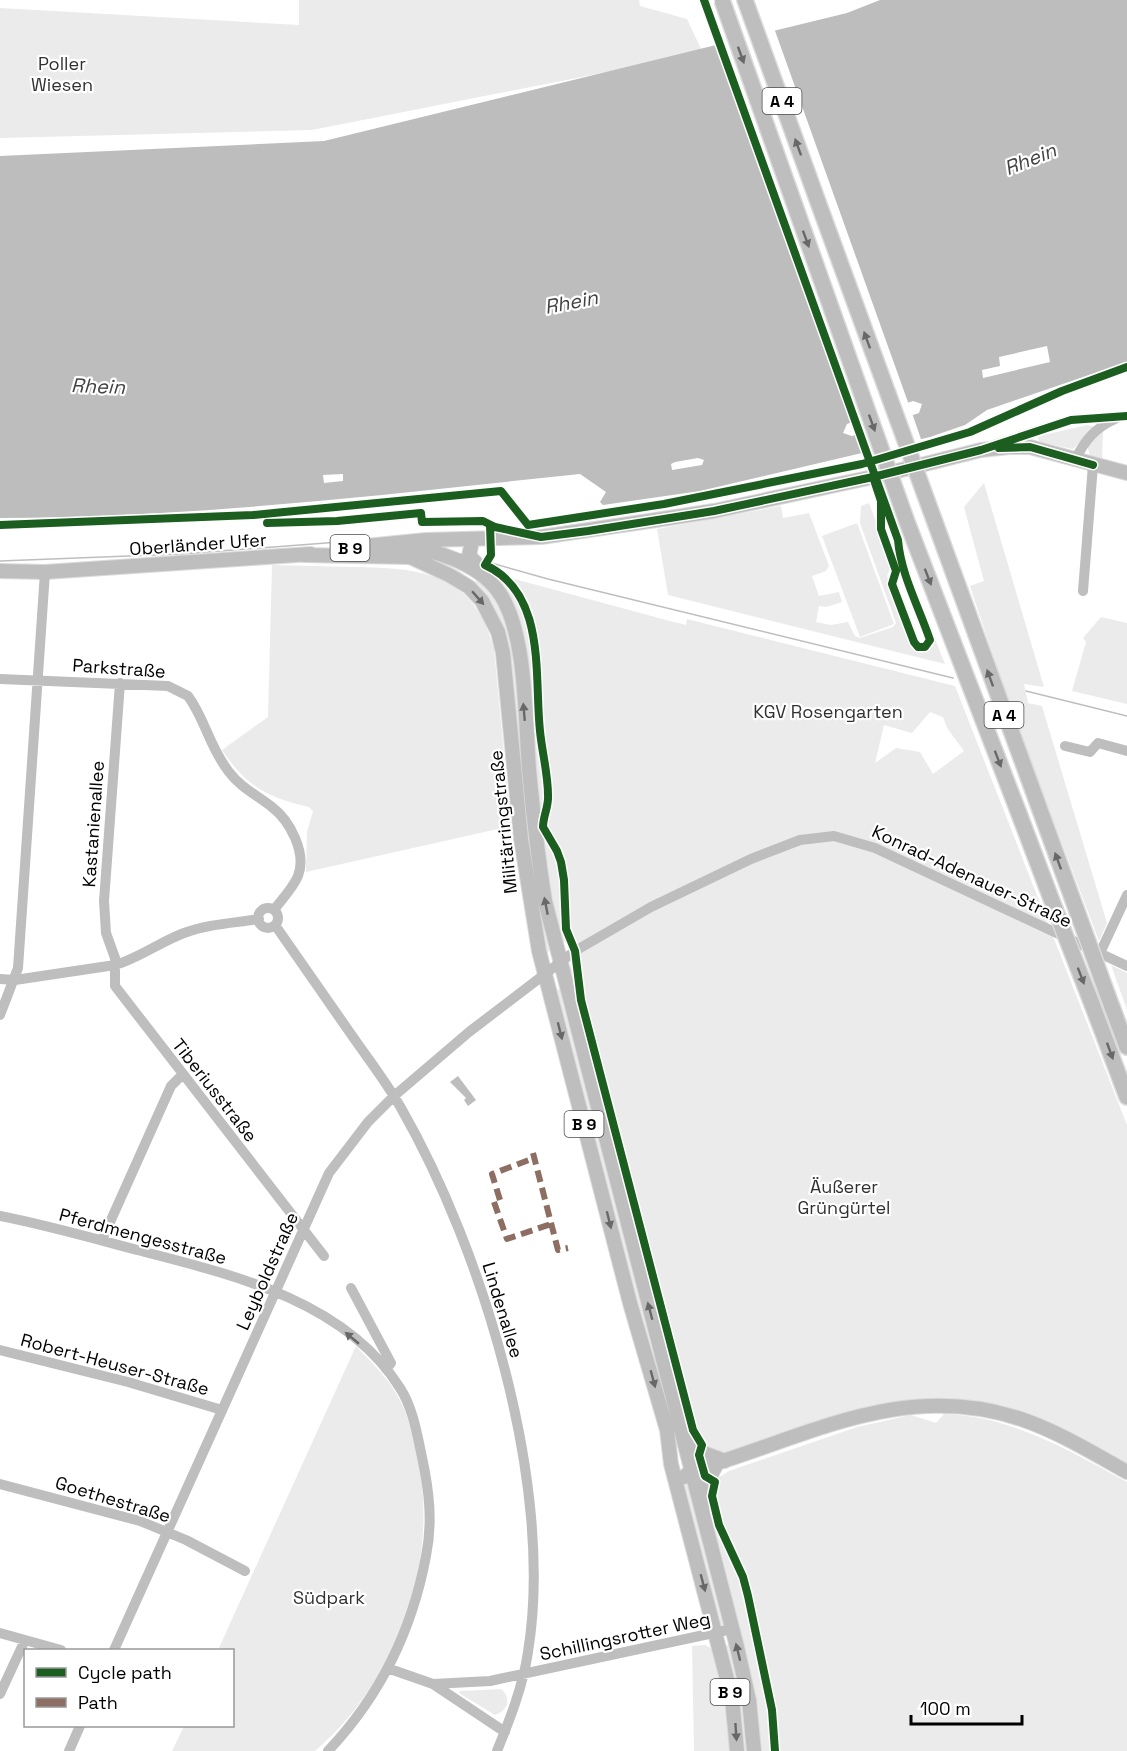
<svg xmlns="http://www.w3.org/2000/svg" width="1127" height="1751" viewBox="0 0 1127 1751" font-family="'Space Grotesk',sans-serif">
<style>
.green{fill:#ebebeb;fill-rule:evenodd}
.water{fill:#bdbdbd;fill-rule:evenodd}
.pier{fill:#fff}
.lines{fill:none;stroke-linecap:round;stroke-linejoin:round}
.major-casing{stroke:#dbdbdb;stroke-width:16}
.highway-casing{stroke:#dbdbdb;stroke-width:18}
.minor{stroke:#bebebe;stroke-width:10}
.major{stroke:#bebebe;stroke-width:14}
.highway{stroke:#bebebe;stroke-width:15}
.tram{stroke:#bebebe;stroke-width:1.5}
.highway-bridge-casing{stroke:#dbdbdb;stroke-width:18;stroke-linecap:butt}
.highway-bridge{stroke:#bebebe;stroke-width:15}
.quiet{stroke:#8d6e63;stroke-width:6;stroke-dasharray:12 6;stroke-linecap:butt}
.cycleway-casing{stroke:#fff;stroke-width:11}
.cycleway{stroke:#1b5e20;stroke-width:8}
.oneway{fill:#686868}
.labels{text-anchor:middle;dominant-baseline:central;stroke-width:4.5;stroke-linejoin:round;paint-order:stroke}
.shield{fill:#fff;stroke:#4c4c4c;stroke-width:1.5}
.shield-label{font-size:16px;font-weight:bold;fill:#000}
.park-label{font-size:18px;fill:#313131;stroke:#fff}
.street-label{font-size:18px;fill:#000;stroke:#fff}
.water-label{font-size:20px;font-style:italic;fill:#424242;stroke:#fff}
</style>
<rect width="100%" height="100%" fill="#fff"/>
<path class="green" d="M299,0H639L640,6L687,19L703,53L312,130L0,138V8L299,25Z
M1087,425L1095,427L1073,449L1040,442L1038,439L1039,436Z
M1103,431L1102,459L1090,456L1087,445Z
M984,483L1044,687L1024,684L1028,703L1042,706L1107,923L1099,941L1007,698L970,586L984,581L964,507Z
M869,503L892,564L887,576L912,642L918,649L926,650L935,639L945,664L668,595L657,529L781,506L783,518L809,513L829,566L826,571L812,576L819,596L839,592L842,602L826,607L819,606L816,622L831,625L848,622L855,636L860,638L893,627L896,623L860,523L861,506Z
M857,523L894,624L860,637L822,536Z
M437,562L458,570L475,582L478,580C488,589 497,599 503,611C520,647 519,711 523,751C528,818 536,884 550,950L545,955L534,903L507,641L492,605Z
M272,565C299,566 327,566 354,567C422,568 474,573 494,649L511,826L306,872L307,832L313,811L309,807C267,797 247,787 222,750L268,717Z
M489,572L670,621L686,625L687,619L955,686L1127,1125V1467L976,1403L940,1399L874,1405L723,1453L712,1452L693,1438L669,1359L569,968L580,955L577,940L562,942L557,932L537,795L527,696L498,582ZM930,712L943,717L947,728L964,751L933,774L920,752L896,748L875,763L884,725L912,733Z
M1101,617L1127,623V704L1072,691L1086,642L1083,638Z
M1111,965L1127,973V1010Z
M560,989L675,1427L682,1461L654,1354L633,1298L553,991Z
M356,1346C370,1361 387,1377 397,1395C406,1409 410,1426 414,1442C444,1551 401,1678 315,1751H172L184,1726H232V1650H218Z
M944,1414C1012,1416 1070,1451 1127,1482V1751H758L710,1509L708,1495L711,1482L729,1471L857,1427L911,1415L936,1423Z
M686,1484L690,1486L725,1623L722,1626L719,1625L684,1488Z
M731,1644L745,1710L749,1751H741L723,1647Z
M705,1645L716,1651L728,1713L731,1751H694L692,1646Z
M501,1689C512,1698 508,1711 495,1715L459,1693L460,1691Z"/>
<path class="water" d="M880,0H1127V362L987,410L965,425L930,437L700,491L603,505L600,502L606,492L580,474C387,494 194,518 0,518V156L324,141L847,13ZM913,401L922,404L919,413L852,436L843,433L847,424Z
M458,1076L476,1100L468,1106L464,1100L466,1098L450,1082Z"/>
<path class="pier" d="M774,28L909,405L853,425L717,42Z
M1047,346L1050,362L983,378L982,370L1000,366L999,357Z
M912,413L922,442L865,457L856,432Z
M698,458L704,460L702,465L672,470L671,464L675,462Z
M343,474V481L324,483L323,475Z"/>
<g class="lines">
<defs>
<path id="major" d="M397,544C432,550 476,561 498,591C527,630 525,720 529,769C533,813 538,857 545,901L737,1647L749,1700L754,1751
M471,546L469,556L482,569
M356,547L426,540L541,537L656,520L714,511L873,477L981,450L1009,447H1030L1127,473
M303,555L410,557L449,575L469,587L482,601L498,632L503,653L521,839L539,951L630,1303L667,1430L671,1464L732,1698L737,1751
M0,571L45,572L311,554
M683,1433L701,1452L725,1461
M684,1477L691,1471C804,1439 900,1379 1021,1419C1059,1432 1093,1453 1127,1472
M704,1505L706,1485L717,1463"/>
<path id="highway" d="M745,0L818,202
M1018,811L1055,909
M1092,1004L1127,1097
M1112,1007L1127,1047"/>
</defs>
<use href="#major" class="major-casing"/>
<use href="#highway" class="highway-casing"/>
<path class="minor" d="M994,445L1071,420L1127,416
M1075,460C1085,440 1095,428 1115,419
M1083,591L1093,465
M0,679L168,686L188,696C205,719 210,748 229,772C241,788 257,795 272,807C290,821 307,853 298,876C293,888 282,899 274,910
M120,683L104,901L106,933L115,958V986L324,1256
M1065,746L1090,752L1098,743L1127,751
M258 918a10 10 0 1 1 20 0a10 10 0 1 1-20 0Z
M275,925C301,962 327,1000 353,1037C369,1060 387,1083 401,1108C483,1251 555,1487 528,1652C523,1686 510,1719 497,1751
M1100,953L1127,895
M0,979L15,980L115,965C139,958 160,942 184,933C208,924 234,923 259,919
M0,1015L18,968L45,572
M0,1216C46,1225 92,1238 137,1250C230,1274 345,1300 400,1388C413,1408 417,1434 422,1457C429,1490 433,1522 426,1556C412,1631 381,1695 328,1751
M102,1240L171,1086L182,1075
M351,1288L391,1363L386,1369
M0,1350L128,1382L222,1410
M0,1484L140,1521L186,1540L245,1571
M0,1633L61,1650
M114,1650L329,1173L368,1122L394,1096L469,1032L575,951L651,907L751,859L800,840L834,836L875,848L1127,966
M390,1669L433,1684L490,1681L732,1629
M433,1684L505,1732
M0,1694L25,1640
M69,1751L80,1726"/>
<use href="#major" class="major"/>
<use href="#highway" class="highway"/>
<path class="tram" d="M0,561L180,554L365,540L413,541L548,579L953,678
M1026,691L1127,716"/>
<defs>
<path id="highway-bridge" d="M722,0L907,522L1018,811
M818,202L1112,1007
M1055,909L1092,1004"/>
</defs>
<use href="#highway-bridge" class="highway-bridge-casing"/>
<use href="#highway-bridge" class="highway-bridge"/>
<path class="quiet" d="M533,1153L558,1250L568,1248
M500,1200L492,1174L534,1158
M494,1202L507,1239L551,1224"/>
<defs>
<path id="cycleway" d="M704,0L898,540C901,575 919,607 930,640L925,647H918L914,642L892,584L896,571L881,529V501L873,477
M999,448L1030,447L1093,465
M267,523L337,521L421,513L422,522L483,521L495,527L541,537L588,531L714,511L873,477L981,450L1071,420L1127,416
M0,525L253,515L501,491L528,525L664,504L862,464L970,432L1062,391L1127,367
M490,525L491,555L485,565C547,593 534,676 540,731C542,752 548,774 548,795C549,806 543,816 543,827L557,851L561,862L564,880L566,929L575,951L581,1000L693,1430L702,1445L699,1455L705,1476L715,1482L712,1496L719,1525L743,1577L748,1596L772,1710L775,1751"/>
</defs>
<use href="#cycleway" class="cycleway-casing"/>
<use href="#cycleway" class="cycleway"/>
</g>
<defs><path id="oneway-solid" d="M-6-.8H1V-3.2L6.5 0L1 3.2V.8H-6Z" transform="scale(1.5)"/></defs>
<g class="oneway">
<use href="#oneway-solid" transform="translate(741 55) rotate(70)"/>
<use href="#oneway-solid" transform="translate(798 147) rotate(-110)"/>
<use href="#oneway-solid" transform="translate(806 239) rotate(70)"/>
<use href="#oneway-solid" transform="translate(867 340) rotate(-110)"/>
<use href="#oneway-solid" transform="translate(872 423) rotate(70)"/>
<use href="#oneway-solid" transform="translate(928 577) rotate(69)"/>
<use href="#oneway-solid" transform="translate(478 598) rotate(49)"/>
<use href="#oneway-solid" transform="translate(990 678) rotate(-110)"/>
<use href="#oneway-solid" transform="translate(524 712) rotate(-95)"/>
<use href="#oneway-solid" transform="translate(998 759) rotate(69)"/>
<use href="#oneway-solid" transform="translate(1058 861) rotate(-110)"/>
<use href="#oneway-solid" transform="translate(546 906) rotate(-101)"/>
<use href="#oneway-solid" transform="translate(1081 976) rotate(69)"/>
<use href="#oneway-solid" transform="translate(560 1031) rotate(76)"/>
<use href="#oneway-solid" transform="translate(1110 1051) rotate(70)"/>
<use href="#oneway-solid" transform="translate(609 1220) rotate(76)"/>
<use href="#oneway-solid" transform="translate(650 1311) rotate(-105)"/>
<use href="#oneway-solid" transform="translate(352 1338) rotate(-140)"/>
<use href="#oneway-solid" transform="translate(653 1379) rotate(75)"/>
<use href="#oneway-solid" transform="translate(703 1583) rotate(75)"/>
<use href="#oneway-solid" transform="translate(738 1652) rotate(-104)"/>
<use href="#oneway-solid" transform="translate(736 1732) rotate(86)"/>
</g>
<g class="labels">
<g class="shield">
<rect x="762.5" y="88" width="39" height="26" rx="4.5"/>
<rect x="330.5" y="535" width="39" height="26" rx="4.5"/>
<rect x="984.5" y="702" width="39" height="26" rx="4.5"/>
<rect x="564.5" y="1111" width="39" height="26" rx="4.5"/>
<rect x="710.5" y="1679" width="39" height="26" rx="4.5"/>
</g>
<g class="shield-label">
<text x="782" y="101">A 4</text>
<text x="350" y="548">B 9</text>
<text x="1004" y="715">A 4</text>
<text x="584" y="1124">B 9</text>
<text x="730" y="1692">B 9</text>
</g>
<g class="park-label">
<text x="62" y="63">Poller<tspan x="62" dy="21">Wiesen</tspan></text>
<text x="828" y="711">KGV Rosengarten</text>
<text x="844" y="1186">Äußerer<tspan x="844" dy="21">Grüngürtel</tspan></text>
<text x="329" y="1597">Südpark</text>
</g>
<g class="street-label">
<text transform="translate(198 544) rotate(-4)">Oberländer Ufer</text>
<text transform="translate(119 668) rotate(4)">Parkstraße</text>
<text transform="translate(503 822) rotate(-96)">Militärringstraße</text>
<text transform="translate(93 824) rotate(-86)">Kastanienallee</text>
<text transform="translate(972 876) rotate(25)">Konrad-Adenauer-Straße</text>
<text transform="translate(215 1090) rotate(52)">Tiberiusstraße</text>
<text transform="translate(143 1236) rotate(15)">Pferdmengesstraße</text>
<text transform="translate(267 1271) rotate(-66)">Leyboldstraße</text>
<text transform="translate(503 1310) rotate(73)">Lindenallee</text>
<text transform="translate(115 1364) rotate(15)">Robert-Heuser-Straße</text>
<text transform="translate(113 1499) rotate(17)">Goethestraße</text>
<text transform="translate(625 1636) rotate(-12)">Schillingsrotter Weg</text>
</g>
<g class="water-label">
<text transform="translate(1030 159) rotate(-22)">Rhein</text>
<text transform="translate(571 302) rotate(-11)">Rhein</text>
<text transform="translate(98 386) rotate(2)">Rhein</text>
</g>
</g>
<rect x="24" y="1649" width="210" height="78" fill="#ffffff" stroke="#999999" stroke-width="1.5"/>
<rect x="36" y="1668" width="30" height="9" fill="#1b5e20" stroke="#999999" stroke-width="1.5"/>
<text x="78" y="1679" font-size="18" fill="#000000">Cycle path</text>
<rect x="36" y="1698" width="30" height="9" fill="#8d6e63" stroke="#999999" stroke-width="1.5"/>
<text x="78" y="1709" font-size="18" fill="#000000">Path</text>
<path d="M911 1715v9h111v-9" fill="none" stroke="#000000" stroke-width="3"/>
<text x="920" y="1715" font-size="18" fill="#000000" stroke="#ffffff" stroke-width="4.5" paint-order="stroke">100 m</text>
</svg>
